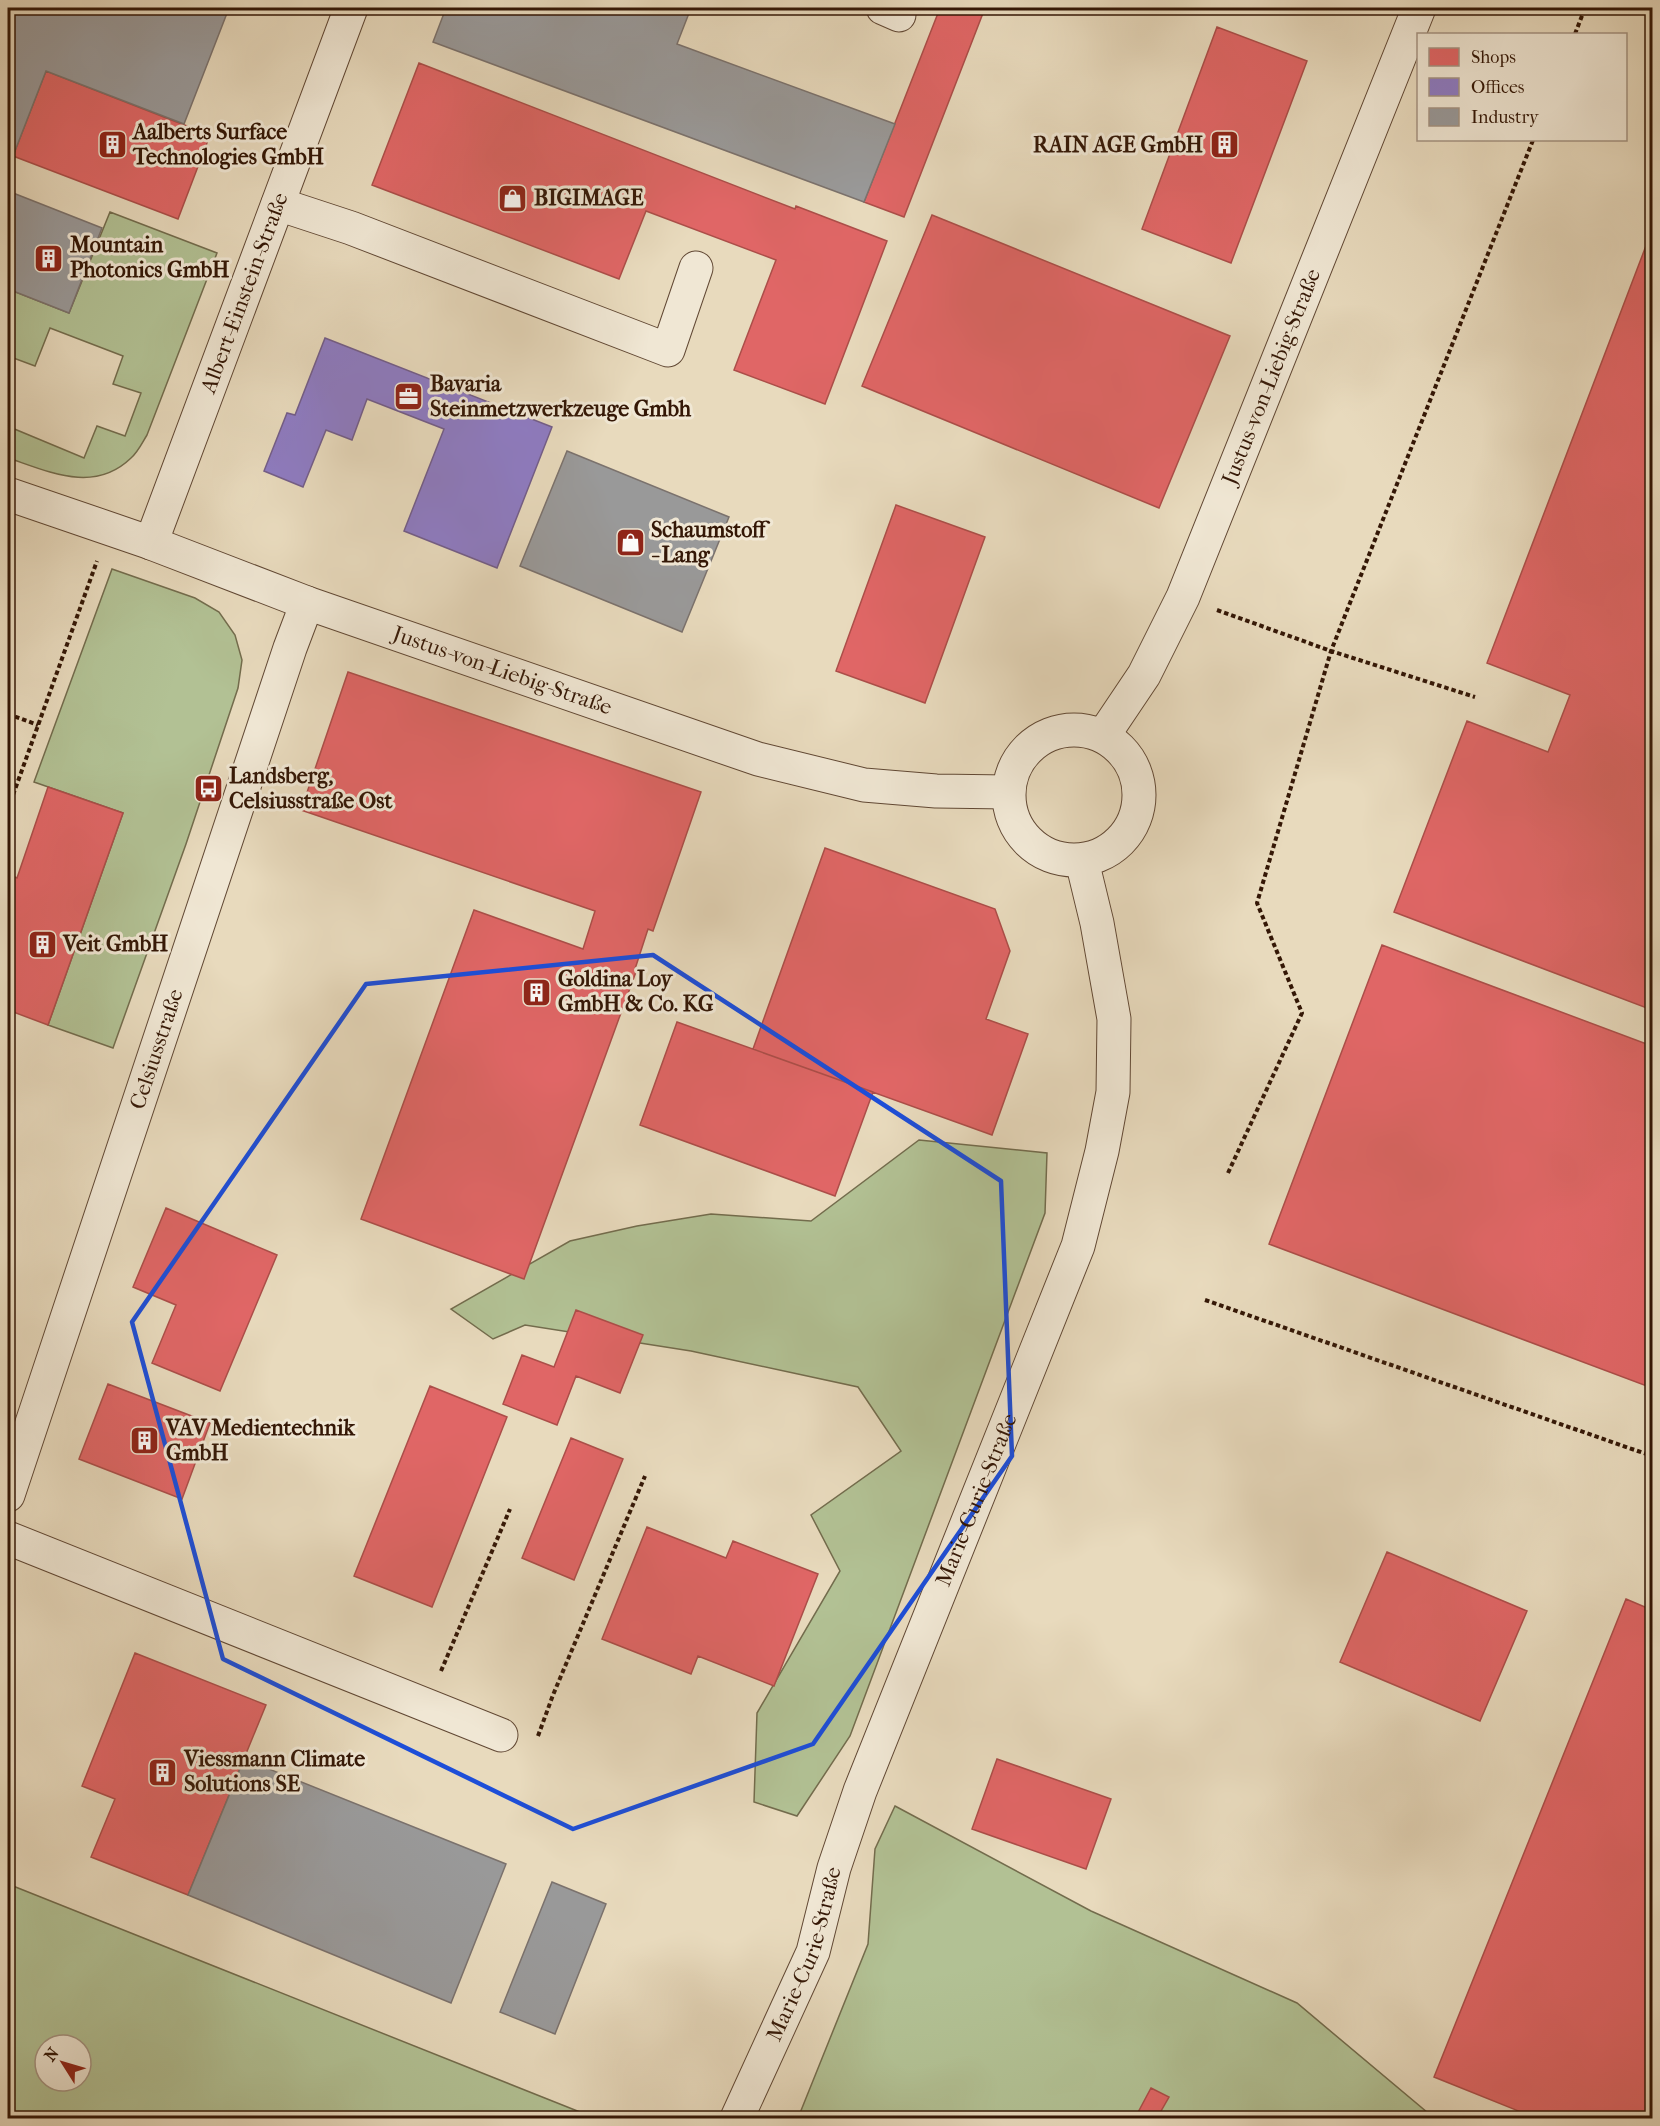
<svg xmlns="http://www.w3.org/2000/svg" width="1660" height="2126" viewBox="0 0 1660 2126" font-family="'IM FELL French Canon',serif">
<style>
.green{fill:#b2c194;stroke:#736c4d;stroke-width:1.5;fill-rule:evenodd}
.shops{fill:#e06666;stroke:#ac4e49;stroke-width:1.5}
.offices{fill:#8e7cc3;stroke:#735e8a;stroke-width:1.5}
.industry{fill:#999;stroke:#7b726d;stroke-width:1.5}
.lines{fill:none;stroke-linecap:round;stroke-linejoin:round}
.minor-casing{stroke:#614834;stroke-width:35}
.path{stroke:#341706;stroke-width:4;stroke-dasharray:4.5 3;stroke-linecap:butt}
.minor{stroke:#f0e7d4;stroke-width:33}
.marked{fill:none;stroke:#1d4ed8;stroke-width:4.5;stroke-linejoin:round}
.labels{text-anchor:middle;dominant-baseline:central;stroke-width:6;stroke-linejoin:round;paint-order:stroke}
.poi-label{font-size:22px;font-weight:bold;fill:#341706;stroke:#f0e7d4;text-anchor:start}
.street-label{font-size:22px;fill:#341706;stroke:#f0e7d4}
</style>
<rect width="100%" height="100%" fill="#e8dabd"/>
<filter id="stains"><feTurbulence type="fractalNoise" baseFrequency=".00333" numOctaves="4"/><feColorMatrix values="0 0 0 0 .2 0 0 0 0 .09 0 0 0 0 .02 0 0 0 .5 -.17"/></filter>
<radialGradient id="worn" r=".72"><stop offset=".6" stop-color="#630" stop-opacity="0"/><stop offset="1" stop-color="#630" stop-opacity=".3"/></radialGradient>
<path class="green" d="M110,212L217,253L147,435C142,443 138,452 131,458C96,492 54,474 14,460L12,428L84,458L97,426L125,436L141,393L113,384L123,356L50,328L35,366L8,356V289L69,313Z
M112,569L195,598L219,612L235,635L242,660L238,688L186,844L113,1048L48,1025L123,813L34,782Z
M919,1140L1047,1153L1045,1213L850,1736L797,1816L754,1802L757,1713L840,1571L811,1515L901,1451L858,1387L691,1351L525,1325L493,1339L451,1309L570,1241L637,1226L711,1214L811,1221Z
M895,1806L1091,1911L1297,2003L1434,2118H798L868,1944L875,1849Z
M8,1884L595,2118H8ZM45,2045H81V2081H45Z"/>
<path class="shops" d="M940,8H985L904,217L864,202Z
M1217,27L1307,61L1231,263L1142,229Z
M419,63L795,209L796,206L887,241L825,404L734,370L776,260L646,211L619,279L372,185Z
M46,71L210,135L178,219L13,156Z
M932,215L1230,336L1159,508L862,386Z
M1652,230V1010L1394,912L1467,721L1548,752L1570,695L1487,663Z
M896,505L985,537L925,703L836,671Z
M348,672L701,792L653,931L648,929L635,969H637L524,1279L361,1219L474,910L583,949L595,911L301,810Z
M48,787L123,813L48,1025L8,1010V874L17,878Z
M825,848L995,909L1010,951L986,1019L1028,1034L992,1135L753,1049Z
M1382,945L1652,1046V1388L1269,1244Z
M677,1022L873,1092L835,1196L640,1125Z
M166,1208L277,1255L220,1391L152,1363L176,1305L133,1287Z
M576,1310L643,1335L620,1393L576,1376L557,1425L503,1404L522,1355L554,1367Z
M108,1384L210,1423L182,1499L79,1459Z
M430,1386L507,1417L432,1607L354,1576Z
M571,1438L623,1459L574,1580L522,1558Z
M647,1527L726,1558L733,1541L818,1574L774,1686L698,1656L691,1674L602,1639Z
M1387,1552L1527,1611L1480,1721L1340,1662Z
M1626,1599L1652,1610V2118H1536L1434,2077Z
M135,1653L266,1705L188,1895L91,1857L115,1799L82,1786Z
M997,1759L1111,1799L1086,1869L972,1829Z
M1151,2088L1169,2097L1157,2118H1135Z"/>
<path class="offices" d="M325,338L552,427L497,568L404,531L444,429L367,399L352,440L326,430L303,487L264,471L287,413L295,415Z"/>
<path class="industry" d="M8,8H229L184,124L46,71L13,156L8,154Z
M446,8H691L677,44L895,124L864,202L433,42Z
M8,191L102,228L69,313L8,289Z
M567,451L729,517L682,632L520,566Z
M244,1759L506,1864L451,2003L188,1895Z
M552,1882L606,1904L555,2034L500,2012Z"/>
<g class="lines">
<defs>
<g id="minor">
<path d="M883,8L899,15"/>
<path d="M278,204L351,228L668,350L696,268"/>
<path id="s1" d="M8,494L151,543L307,603L758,759L864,785L936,791L1008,792"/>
<path id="s2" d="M151,543L351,8"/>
<circle cx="1074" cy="795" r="65"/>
<path id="s3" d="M1103,736L1144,675L1183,597L1419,8"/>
<path id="s4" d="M8,1495L290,648L307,603"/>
<path d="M8,1538L501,1735"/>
<path id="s5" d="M737,2118L813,1952L834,1868L860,1791L1078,1246L1102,1151L1113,1092L1114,1019L1097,923L1082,861"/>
</g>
</defs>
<use href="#minor" class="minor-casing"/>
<path class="path" d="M1575,34L1585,8
M1217,610L1331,651L1475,697
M8,714L38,725
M8,809L97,561
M1228,1173L1302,1013L1257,903L1331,651L1533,140
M1205,1300L1652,1456
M441,1671L510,1509
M538,1736L553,1695L645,1476"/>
<use href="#minor" class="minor"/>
</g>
<path class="marked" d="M653,955L1001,1181L1012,1456L813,1744L573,1829L223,1659L132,1322L366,984Z"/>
<defs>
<symbol id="building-square" viewBox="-11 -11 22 22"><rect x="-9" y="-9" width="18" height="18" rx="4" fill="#8f2418" stroke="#f0e7d4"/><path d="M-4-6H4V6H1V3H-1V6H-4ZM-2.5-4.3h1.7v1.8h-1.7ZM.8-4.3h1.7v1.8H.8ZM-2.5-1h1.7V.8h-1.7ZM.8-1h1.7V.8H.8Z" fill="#fff"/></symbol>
<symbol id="shop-square" viewBox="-11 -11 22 22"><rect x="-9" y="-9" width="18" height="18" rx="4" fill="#8f2418" stroke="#f0e7d4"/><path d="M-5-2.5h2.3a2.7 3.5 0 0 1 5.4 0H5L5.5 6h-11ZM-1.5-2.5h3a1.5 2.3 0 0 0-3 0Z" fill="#fff"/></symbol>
<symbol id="office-square" viewBox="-11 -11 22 22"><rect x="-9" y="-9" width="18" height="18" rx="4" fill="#8f2418" stroke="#f0e7d4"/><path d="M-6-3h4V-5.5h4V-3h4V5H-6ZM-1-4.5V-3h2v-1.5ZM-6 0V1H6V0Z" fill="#fff"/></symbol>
<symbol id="bus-square" viewBox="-11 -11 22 22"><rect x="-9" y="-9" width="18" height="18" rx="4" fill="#8f2418" stroke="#f0e7d4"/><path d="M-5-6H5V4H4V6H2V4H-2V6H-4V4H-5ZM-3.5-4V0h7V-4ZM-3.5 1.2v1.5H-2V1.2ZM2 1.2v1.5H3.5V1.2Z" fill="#fff"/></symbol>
</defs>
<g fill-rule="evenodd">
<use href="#building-square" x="96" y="128" width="33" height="33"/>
<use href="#building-square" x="1208" y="128" width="33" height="33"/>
<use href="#shop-square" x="496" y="182" width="33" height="33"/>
<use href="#building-square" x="32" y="242" width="33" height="33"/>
<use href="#office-square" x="392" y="380" width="33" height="33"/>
<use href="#shop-square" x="614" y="526" width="33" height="33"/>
<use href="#bus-square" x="192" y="772" width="33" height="33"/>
<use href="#building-square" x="26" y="928" width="33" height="33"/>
<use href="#building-square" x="520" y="976" width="33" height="33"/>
<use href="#building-square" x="128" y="1424" width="33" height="33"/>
<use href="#building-square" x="146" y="1756" width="33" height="33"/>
</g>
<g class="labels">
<g class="poi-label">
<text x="133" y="132">Aalberts Surface<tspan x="133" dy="25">Technologies GmbH</tspan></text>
<text x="1203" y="145" text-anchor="end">RAIN AGE GmbH</text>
<text x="534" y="198">BIGIMAGE</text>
<text x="70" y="245">Mountain<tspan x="70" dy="25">Photonics GmbH</tspan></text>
<text x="430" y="384">Bavaria<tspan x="430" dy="25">Steinmetzwerkzeuge Gmbh</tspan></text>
<text x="651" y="530">Schaumstoff<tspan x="651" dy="25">- Lang</tspan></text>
<text x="229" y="776">Landsberg,<tspan x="229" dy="25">Celsiusstraße Ost</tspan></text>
<text x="63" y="944">Veit GmbH</text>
<text x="558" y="979">Goldina Loy<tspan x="558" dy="25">GmbH &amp; Co. KG</tspan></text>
<text x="166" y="1428">VAV Medientechnik<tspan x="166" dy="25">GmbH</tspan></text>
<text x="184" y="1759">Viessmann Climate<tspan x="184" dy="25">Solutions SE</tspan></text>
</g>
<g class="street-label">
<text stroke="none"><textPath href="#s2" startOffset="267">Albert-Einstein-Straße</textPath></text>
<text stroke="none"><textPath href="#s3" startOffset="398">Justus-von-Liebig-Straße</textPath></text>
<text stroke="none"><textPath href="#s1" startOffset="525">Justus-von-Liebig-Straße</textPath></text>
<text stroke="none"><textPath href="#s4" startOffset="470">Celsiusstraße</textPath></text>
<text stroke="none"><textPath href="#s5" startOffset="664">Marie-Curie-Straße</textPath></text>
<text stroke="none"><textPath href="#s5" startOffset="178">Marie-Curie-Straße</textPath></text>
</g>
</g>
<rect width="1660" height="2126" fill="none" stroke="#e8dabd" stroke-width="30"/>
<rect x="9" y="9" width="1642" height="2108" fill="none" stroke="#341706" stroke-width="3"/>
<rect x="15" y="15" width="1630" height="2096" fill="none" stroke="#341706" stroke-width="1.5"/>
<rect x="1417" y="33" width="210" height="108" fill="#f0e7d4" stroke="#a59482" stroke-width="1.5"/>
<rect x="1429" y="48" width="30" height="18" fill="#e06666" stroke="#a59482" stroke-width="1.5"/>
<text x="1471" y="63" font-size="18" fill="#341706">Shops</text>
<rect x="1429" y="78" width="30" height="18" fill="#8e7cc3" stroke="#a59482" stroke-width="1.5"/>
<text x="1471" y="93" font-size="18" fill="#341706">Offices</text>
<rect x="1429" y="108" width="30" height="18" fill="#999999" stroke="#a59482" stroke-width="1.5"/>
<text x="1471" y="123" font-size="18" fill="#341706">Industry</text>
<g transform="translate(63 2063) rotate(307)"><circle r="28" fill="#f0e7d4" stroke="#a59482" stroke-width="1.5"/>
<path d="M0-4.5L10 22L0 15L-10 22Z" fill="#8f2418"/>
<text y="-9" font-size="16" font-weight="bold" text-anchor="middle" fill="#341706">N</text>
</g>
<rect width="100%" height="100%" filter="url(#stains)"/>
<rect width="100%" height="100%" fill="url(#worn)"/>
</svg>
